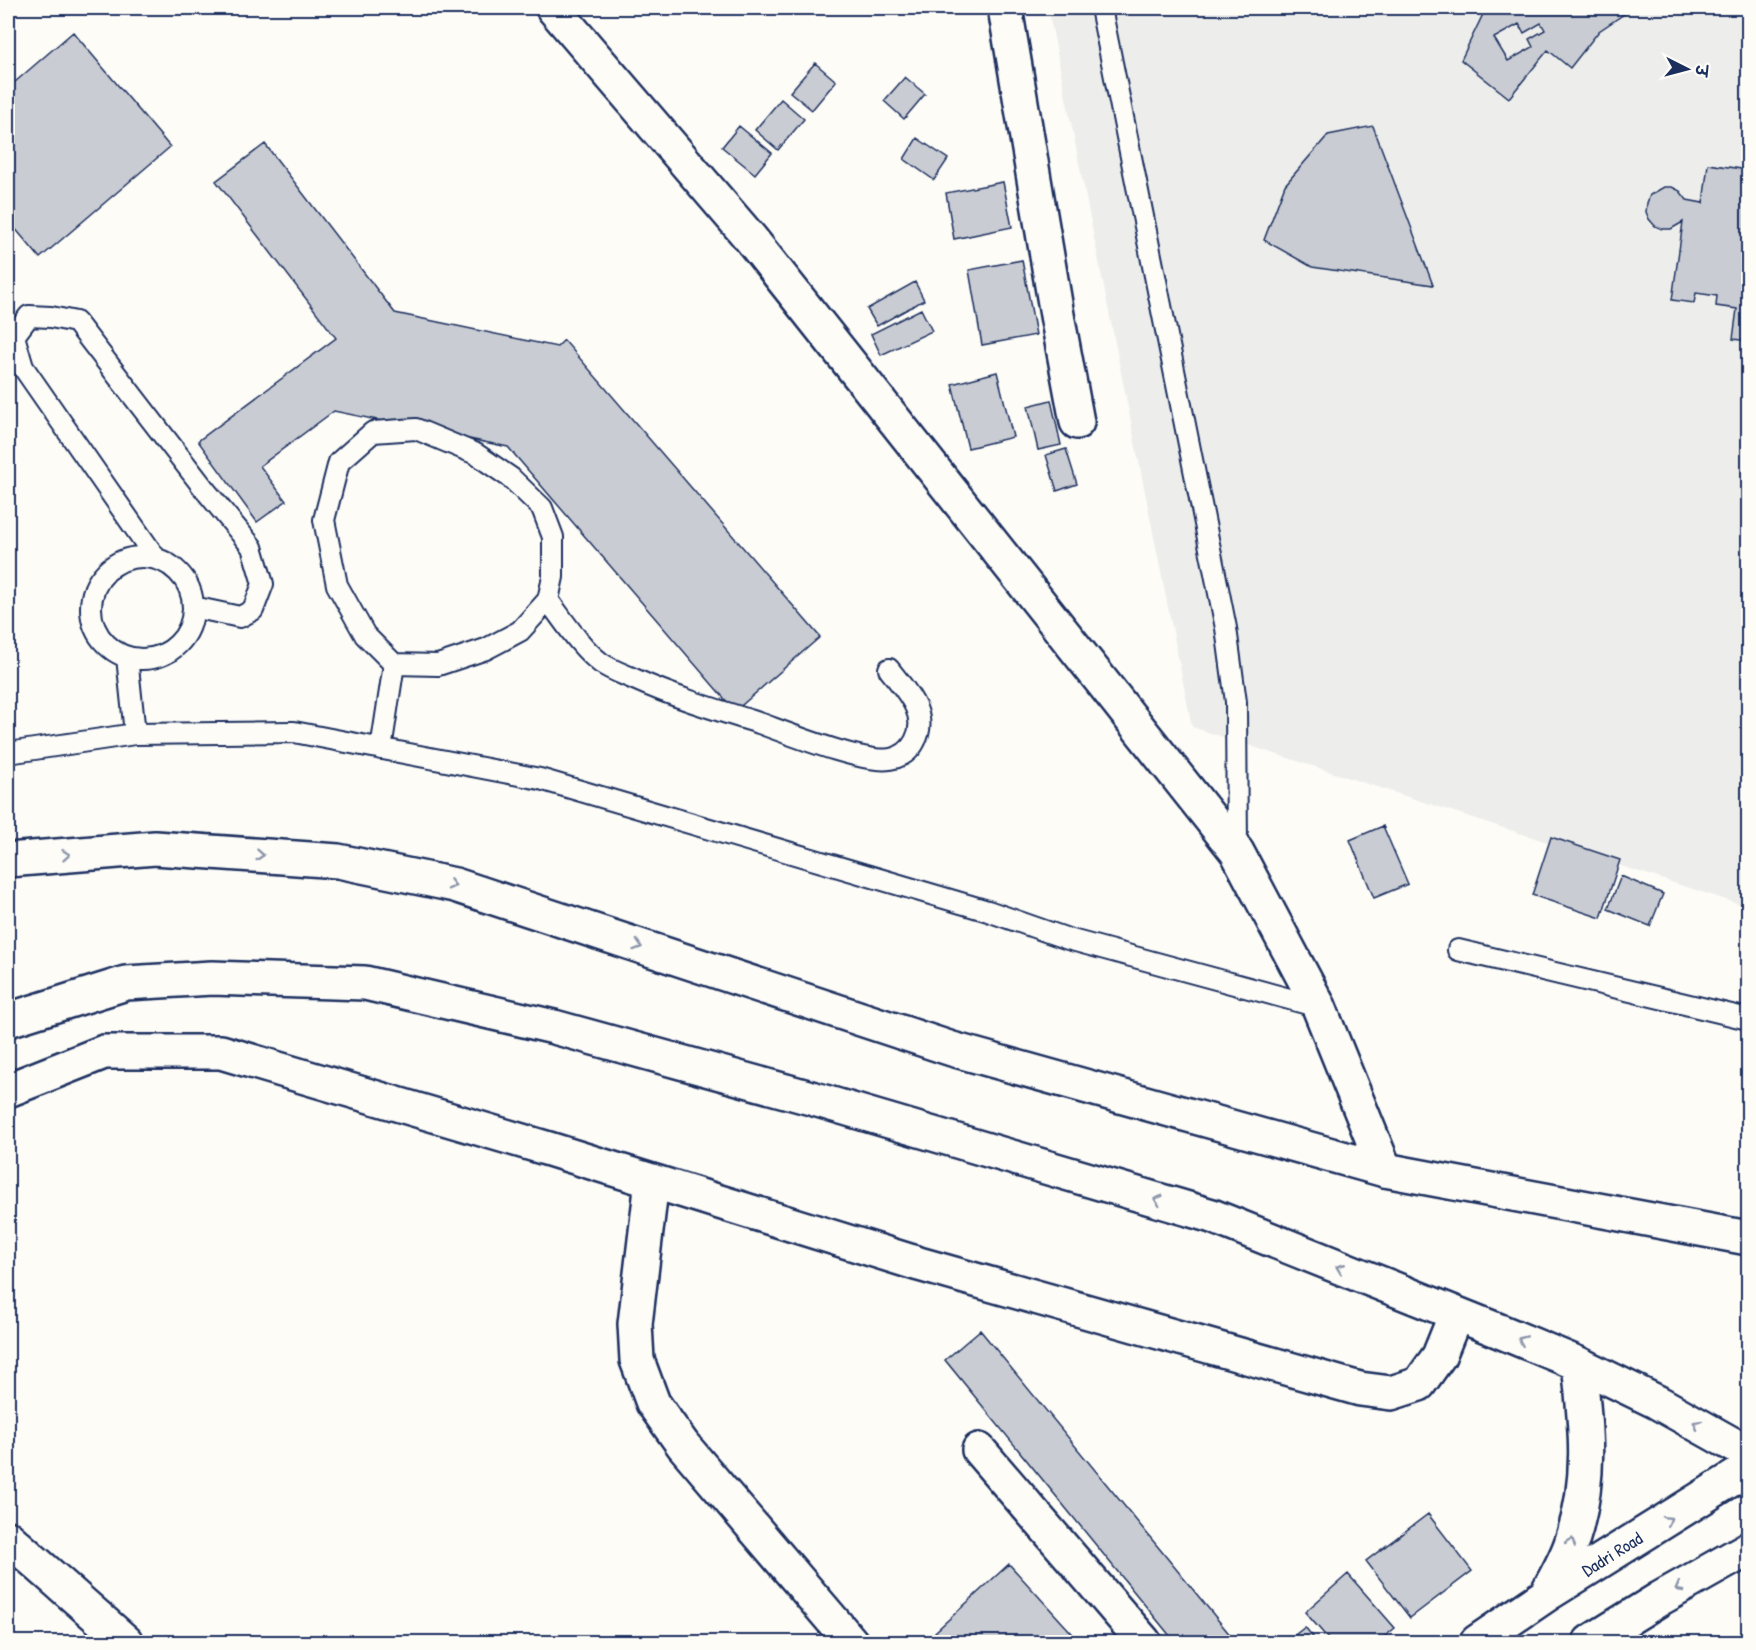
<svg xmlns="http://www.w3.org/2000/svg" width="1756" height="1650" viewBox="0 0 1756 1650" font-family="'Patrick Hand','Playpen Sans Deva',sans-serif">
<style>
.built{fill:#edeeec}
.building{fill:#c9ccd3;stroke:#1b2f5e;stroke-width:1.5;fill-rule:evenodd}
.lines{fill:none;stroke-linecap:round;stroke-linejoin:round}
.service-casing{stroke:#1b2f5e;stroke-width:24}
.minor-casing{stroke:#1b2f5e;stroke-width:38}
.secondary-casing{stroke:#1b2f5e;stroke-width:38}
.service{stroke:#fdfcf7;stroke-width:20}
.minor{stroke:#fdfcf7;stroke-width:33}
.secondary{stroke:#fdfcf7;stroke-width:33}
.oneway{stroke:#8c96aa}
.labels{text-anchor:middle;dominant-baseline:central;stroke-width:4.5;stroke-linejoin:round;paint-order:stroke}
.street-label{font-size:18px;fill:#1b2f5e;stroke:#fdfcf7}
</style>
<rect width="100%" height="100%" fill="#fdfcf7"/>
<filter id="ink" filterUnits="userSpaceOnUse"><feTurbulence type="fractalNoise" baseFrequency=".0167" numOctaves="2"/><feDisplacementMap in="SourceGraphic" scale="12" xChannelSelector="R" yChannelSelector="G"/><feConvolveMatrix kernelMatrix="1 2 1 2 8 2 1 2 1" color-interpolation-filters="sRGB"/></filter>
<g filter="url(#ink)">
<path class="built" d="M1048,8H1748V907L1192,727Z"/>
<path class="building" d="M1486,8H1633L1599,31L1570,68L1548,50L1509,98L1461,60ZM1541,23L1545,30L1529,39L1533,47L1508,61L1494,38L1519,24L1524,33Z
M73,32L170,147L40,258L8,220V88Z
M815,63L836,81L812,110L790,92Z
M905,77L925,94L904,119L884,101Z
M781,99L804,119L778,150L755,130Z
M739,126L772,153L755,174L722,147Z
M1373,126L1433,285L1312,267L1264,240L1285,185L1328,135Z
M917,138L948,159L934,180L904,159Z
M265,144L395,313L557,347L564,340L820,637L735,711L508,447L334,411L260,466L286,501L257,522L198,441L336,338L216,181Z
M1708,164L1748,170V341L1733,339L1737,309L1716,306L1717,296L1696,293L1694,303L1672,300L1683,222L1671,229H1662L1655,226L1649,219L1646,212L1647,203L1650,195L1664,187H1672L1680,191L1687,200L1703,203Z
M1003,182L1012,227L954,239L946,193Z
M1022,260L1036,335L982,345L969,270Z
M915,282L924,300L877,326L867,309Z
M921,309L932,331L881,355L871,334Z
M997,372L1013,437L968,448L952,384Z
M1051,400L1061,445L1038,450L1028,406Z
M1066,449L1077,484L1057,491L1046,455Z
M1383,826L1408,884L1374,898L1350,840Z
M1551,837L1620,860L1601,918L1532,895Z
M1621,876L1663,894L1650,926L1608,909Z
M980,1330L1236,1642H1175L945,1360Z
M1428,1514L1472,1571L1410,1618L1366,1561Z
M1009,1564L1080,1642H945L935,1632Z
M1348,1574L1395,1628L1378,1642H1331L1305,1612Z
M1305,1627L1317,1642H1286Z"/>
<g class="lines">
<defs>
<path id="service" d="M1101,8L1226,628L1236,702L1237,850
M155,557L23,367L14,336L29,316L51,317L76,322L206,491L252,547L263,584L253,610L240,617L193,607
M91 608a51 51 0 1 1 102 0a51 51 0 1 1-102 0Z
M127,657L135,734
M394,664L438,665L486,649L520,631L548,600
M381,749L394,664L365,635L337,585L324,520L339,462L373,432L416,429L476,454L511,478L542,508L553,537V577L548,600C564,621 580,647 601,663C611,670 623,674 634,679C674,697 717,710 759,723C787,733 864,764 890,759C902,757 910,751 915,741C930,714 904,689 889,669
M8,753L135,734L294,732L540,779L988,911L1068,939L1319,1007
M1458,950L1748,1019"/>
<path id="minor" d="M553,8L751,239L1237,852L1319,1007L1385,1170
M1005,8L1057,315L1077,422
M8,1090L104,1052H221L549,1149L919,1264L1360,1389L1391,1393L1419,1384L1439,1356L1456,1314
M652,1181L635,1324L637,1360L653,1403L683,1445L851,1642
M979,1450L1144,1642
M8,1538L126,1642"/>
<path id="secondary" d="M8,860L155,848L338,861L455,885L952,1049L1385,1170L1748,1238
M8,1020L126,983L212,978L365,983L554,1027L811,1098L1212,1216L1497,1330L1579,1364L1657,1402L1748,1453
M1546,1595C1555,1578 1566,1560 1572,1541C1592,1480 1586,1427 1579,1364
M1477,1642L1546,1595L1748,1469
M1590,1642L1661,1598L1748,1549"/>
</defs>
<use href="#service" class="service-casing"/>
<use href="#minor" class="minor-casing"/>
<use href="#secondary" class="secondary-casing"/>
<use href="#service" class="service"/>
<use href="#minor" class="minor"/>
<use href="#secondary" class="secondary"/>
</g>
<defs><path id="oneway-chevron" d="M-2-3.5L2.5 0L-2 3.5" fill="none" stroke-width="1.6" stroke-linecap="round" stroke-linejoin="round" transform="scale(1.5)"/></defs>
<g class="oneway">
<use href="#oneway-chevron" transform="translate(66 855) rotate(-5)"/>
<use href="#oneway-chevron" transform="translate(260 855) rotate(4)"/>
<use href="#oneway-chevron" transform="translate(452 885) rotate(14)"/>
<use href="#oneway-chevron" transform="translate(638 946) rotate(18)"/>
<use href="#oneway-chevron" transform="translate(1158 1200) rotate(-163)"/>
<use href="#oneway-chevron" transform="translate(1340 1268) rotate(-158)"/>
<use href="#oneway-chevron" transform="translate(1522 1340) rotate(-157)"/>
<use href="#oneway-chevron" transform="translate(1697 1424) rotate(-151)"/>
<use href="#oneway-chevron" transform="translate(1668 1520) rotate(-32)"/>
<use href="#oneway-chevron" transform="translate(1571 1542) rotate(-70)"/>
<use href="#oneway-chevron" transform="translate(1679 1588) rotate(151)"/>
</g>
</g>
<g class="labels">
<g class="street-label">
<text transform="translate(1612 1554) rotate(-32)">Dadri Road</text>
</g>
</g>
<rect width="1756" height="1650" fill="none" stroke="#fdfcf7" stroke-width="30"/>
<rect x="15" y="15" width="1726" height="1620" fill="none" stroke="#1b2f5e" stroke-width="2" filter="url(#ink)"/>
<g transform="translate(1687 69) rotate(96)" stroke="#fdfcf7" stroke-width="4.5" paint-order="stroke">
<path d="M0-4.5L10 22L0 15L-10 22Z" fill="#1b2f5e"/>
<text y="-9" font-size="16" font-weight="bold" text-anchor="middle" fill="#1b2f5e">उ</text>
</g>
</svg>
